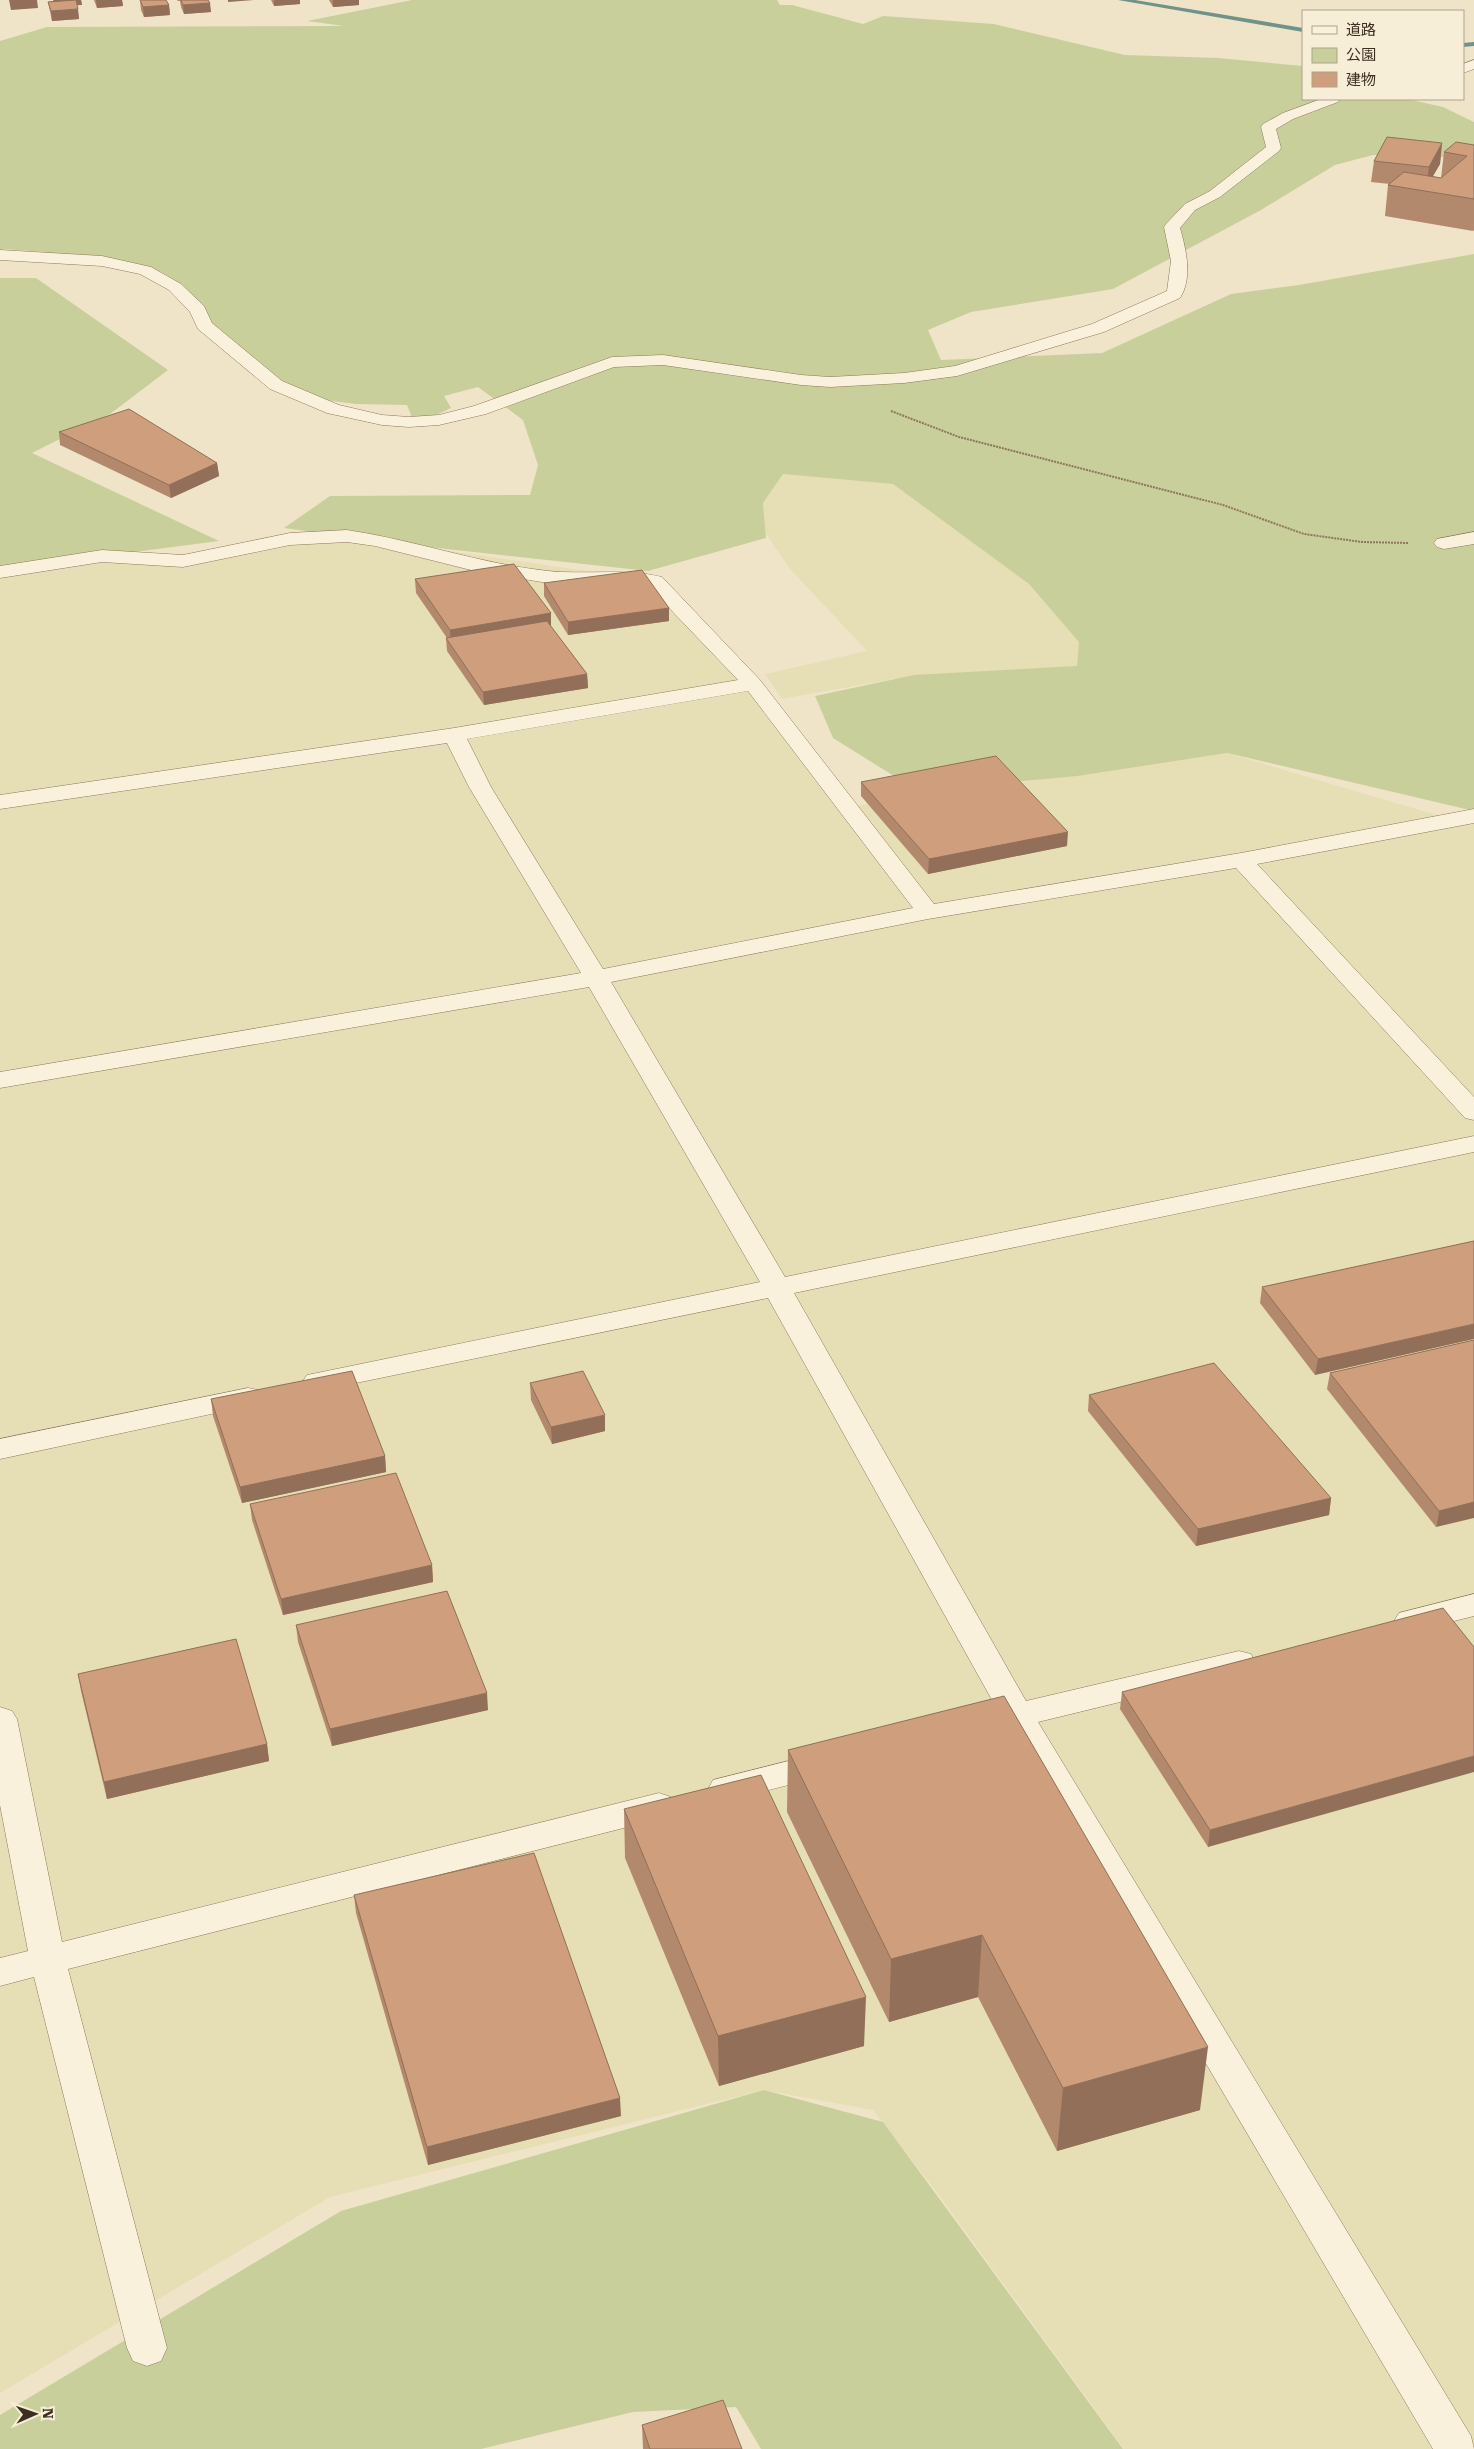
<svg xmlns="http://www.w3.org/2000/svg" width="1474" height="2449" viewBox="0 0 1474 2449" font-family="'Roboto Serif','Noto Sans JP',serif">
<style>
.farmland{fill:#e6deb5}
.green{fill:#c9cf9b}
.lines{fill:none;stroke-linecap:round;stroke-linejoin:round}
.stream{fill:#6f938a;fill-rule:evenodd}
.street-casing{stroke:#8d765c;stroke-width:1}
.path{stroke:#8d765c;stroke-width:2;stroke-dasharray:2 1;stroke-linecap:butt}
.street{fill:#faf1dc;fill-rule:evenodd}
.wall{fill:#b2896c}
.shaded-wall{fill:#916f58}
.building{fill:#cf9f7d;stroke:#916f58}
</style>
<rect width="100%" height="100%" fill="#f0e4c8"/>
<path class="farmland" d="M783,474L893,484L1029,584L1079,641L1078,666L905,677L782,699L765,674L867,651L790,569L766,534L763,503Z
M347,536L655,581L847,807L1227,753L1453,820L1474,824V2449H1124L938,2194L873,2110L764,2090L330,2197L0,2393V569L148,560Z"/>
<path class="green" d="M412,0H777L780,5H792L863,24L883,16L994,24L1125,55L1218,58L1303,66V99H1407L1443,107L1474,122V158L1373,155L1335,165L1261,210L1113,289L971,312L928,330L941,360L1102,353L1231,294L1299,285L1474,254V811L1227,753L1077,776L918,791L833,738L815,696L914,675L1077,666L1079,642L1029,584L893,484L783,474L763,503L766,538L648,571L401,544L284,528L330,496L530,495L538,465L523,420L478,387L444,396L451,408L415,425L407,405L356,404L316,399L274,376L210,326L181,284L163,273L135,264L55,258L45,252L2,249L8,261L0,260V41L47,27L344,26L307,21Z
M0,278H36L168,370L110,414L32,453L219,541L11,568L0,567Z
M764,2090L883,2122L1123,2449H761L736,2407L633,2412L481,2449H0V2415L341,2211Z"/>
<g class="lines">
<path class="stream" d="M1118,0H1135L1303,28V32Z
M1474,42V46L1463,47V43Z"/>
<defs>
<path id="street" d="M1474,60V69L1463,73V64Z
M1321,99H1340L1338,102L1293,119L1276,129L1281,148L1279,151L1220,197L1195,210L1180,228C1186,249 1193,278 1180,298L1104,332L957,376L904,383L830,387L801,385L663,365L614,367L486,414L439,425L409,427L382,425L327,413L270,389L198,329L190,312L169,290L140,274L102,266L0,260V250L102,256L151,267L181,284L204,306L212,323L282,381L339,405L382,415L409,417L439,415L474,406L612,357L663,355L801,375L830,377L904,373L955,366L1092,324L1167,291L1171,261L1164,227L1166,224L1185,204L1210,191L1266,147L1261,127L1263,124L1283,113Z
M347,530C415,540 480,564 548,571C584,575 627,568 662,577L760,680L934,904L1241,853L1474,809V823L1257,864L1474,1097V1120L1465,1118L1236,868L928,919L611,982L785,1277L1474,1136V1152L794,1293L1026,1701L1239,1651L1251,1654L1255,1662L1251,1670L1239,1673L1038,1722L1471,2436L1474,2449H1433L1009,1729L1002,1731L990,1727L985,1719L990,1711L997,1709L768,1298L317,1391L307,1389L302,1382L307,1375L317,1373L760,1282L589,987L0,1088V1072L581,973L469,787L447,743L0,809V795L454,728L738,680L649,587L548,583L475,571L375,546L347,542L290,545L183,567L102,562L0,578V566L102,550L183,555L290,533ZM748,691L913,908L603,969L491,787L467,739Z
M1474,532V544L1444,549L1437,547L1434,543L1437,539Z
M248,1388L258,1390L263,1397L258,1404L0,1459V1439Z
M1474,1594V1616L1410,1632L1399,1629L1394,1621L1399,1613Z
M0,1707L12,1711L17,1719L62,1942L659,1793L671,1797L676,1806L671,1815L659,1819L68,1969L167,2348L161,2361L147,2366L133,2361L127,2348L34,1977L0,1986V1958L28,1951L0,1805Z
M824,1752L836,1755L841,1764L836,1773L725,1801L713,1798L708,1789L713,1780Z"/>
</defs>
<use href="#street" class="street-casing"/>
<path class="path" d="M891,411L959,437L1223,505L1304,534L1362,542L1408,543"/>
<use href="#street" class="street"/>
</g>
<path class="wall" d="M53,0H81L82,5H77L79,19L52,21L48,2L53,1Z
M94,0H122L123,6L97,8Z
M140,0L169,5L170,15L144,17L141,10Z
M177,0H208L211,12L184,14L181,7L180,1H178Z
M271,0H300V4L274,6Z
M329,0H359V5L333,7Z
M1442,143L1440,164L1433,176L1441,178L1444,152L1474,145V230L1473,231L1385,216L1388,185L1390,184L1371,182L1374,161Z
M59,432L217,463L219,476L171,498L60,445Z
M415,579L551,613V627L587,674L588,688L484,705L447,651L446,638H447L416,593Z
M544,583L669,621L568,635L544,596Z
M861,782L1067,846L928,874L861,796Z
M1474,1241L1315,1375L1260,1303L1262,1287Z
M1474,1340L1436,1527L1327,1389L1330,1373Z
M530,1383L605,1431L552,1444L531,1400Z
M1089,1395L1331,1498L1329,1515L1196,1546L1088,1411Z
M211,1399L385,1456L386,1472L242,1503L213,1416Z
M250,1504L432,1565L433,1582L283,1615L252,1520Z
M296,1625L488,1710L332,1746L298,1642Z
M1474,1647L1208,1847L1120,1709L1122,1692Z
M78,1674L267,1744L269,1761L107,1799L81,1691Z
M788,1750L1200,2110L1057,2151L978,1997L889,2022L787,1812Z
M624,1809L864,2046L719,2086L625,1858Z
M354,1895L621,2116L428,2165L356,1913Z
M642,2425L742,2449H643Z"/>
<path class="shaded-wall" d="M9,0H37L38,8L11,10Z
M54,0H81L82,5L54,6Z
M96,0H122L123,6L97,8Z
M228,0H254L228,2Z
M274,0H300V4L274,6Z
M333,0H359V5L333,7Z
M210,3L211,12L184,14L183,5Z
M169,5L170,15L144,17L143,7Z
M78,9L79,19L52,21L51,11Z
M1442,143L1440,164L1426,188L1429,167Z
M217,463L219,476L171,498L169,485Z
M669,608V621L568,635V622Z
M551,613V627L451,643L450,630Z
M587,674L588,688L484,705L483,692Z
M1068,832L1067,846L928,874L929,859Z
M1474,1324V1339L1315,1375L1318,1359Z
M605,1415V1431L552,1444L551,1427Z
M385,1456L386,1472L242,1503L240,1487Z
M1331,1498L1329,1515L1196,1546L1198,1529Z
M1474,1502V1518L1436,1527L1439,1511Z
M432,1565L433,1582L283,1615L281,1599Z
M487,1693L488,1710L332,1746L330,1729Z
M267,1744L269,1761L107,1799L104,1782Z
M1474,1756V1772L1208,1847L1210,1830Z
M982,1935L978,1997L889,2022L891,1959Z
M866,1997L864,2046L719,2086L718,2036Z
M1208,2047L1200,2110L1057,2151L1063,2088Z
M620,2098L621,2116L428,2165L427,2147Z"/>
<path class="building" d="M76,0L78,9L51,11L48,2Z
M140,0H166L169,5L143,7Z
M181,0H208L210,3L183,5Z
M1387,137L1442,143L1429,167L1374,161Z
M1456,142L1474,145V199L1388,185L1404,172L1441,178L1467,156L1444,152Z
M129,409L217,463L169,485L59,432Z
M514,564L551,613L450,630L415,579Z
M642,570L669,608L568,622L544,583Z
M547,621L587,674L483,692L446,638Z
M996,756L1068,832L929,859L861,782Z
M1474,1241V1324L1318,1359L1262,1287Z
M1474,1340V1502L1439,1511L1330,1373Z
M1214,1363L1331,1498L1198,1529L1089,1395Z
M352,1371L385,1456L240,1487L211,1399Z
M583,1371L605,1415L551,1427L530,1383Z
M396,1473L432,1565L281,1599L250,1504Z
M447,1591L487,1693L330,1729L296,1625Z
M1443,1608L1474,1647V1756L1210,1830L1122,1692Z
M236,1639L267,1744L104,1782L78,1674Z
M1004,1696L1208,2047L1063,2088L982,1935L891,1959L788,1750Z
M761,1775L866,1997L718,2036L624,1809Z
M534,1853L620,2098L427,2147L354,1895Z
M723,2400L742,2449H650L642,2425Z"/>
<rect x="1302" y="10" width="162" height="90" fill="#f7eed8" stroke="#ada18e"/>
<rect x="1312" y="26" width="25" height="8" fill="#faf1dc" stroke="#ada18e"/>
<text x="1346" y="35" font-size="15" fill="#3d2e20">道路</text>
<rect x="1312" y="48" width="25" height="15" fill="#c9cf9b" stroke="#ada18e"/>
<text x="1346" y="60" font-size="15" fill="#3d2e20">公園</text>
<rect x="1312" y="72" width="25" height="15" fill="#cf9f7d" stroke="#ada18e"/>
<text x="1346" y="85" font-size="15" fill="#3d2e20">建物</text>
<g transform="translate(35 2414) rotate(88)" stroke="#f7eed8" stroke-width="4" paint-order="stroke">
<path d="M0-4L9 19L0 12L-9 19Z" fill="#3d2e20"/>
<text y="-8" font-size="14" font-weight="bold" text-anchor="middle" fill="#3d2e20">N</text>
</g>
</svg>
